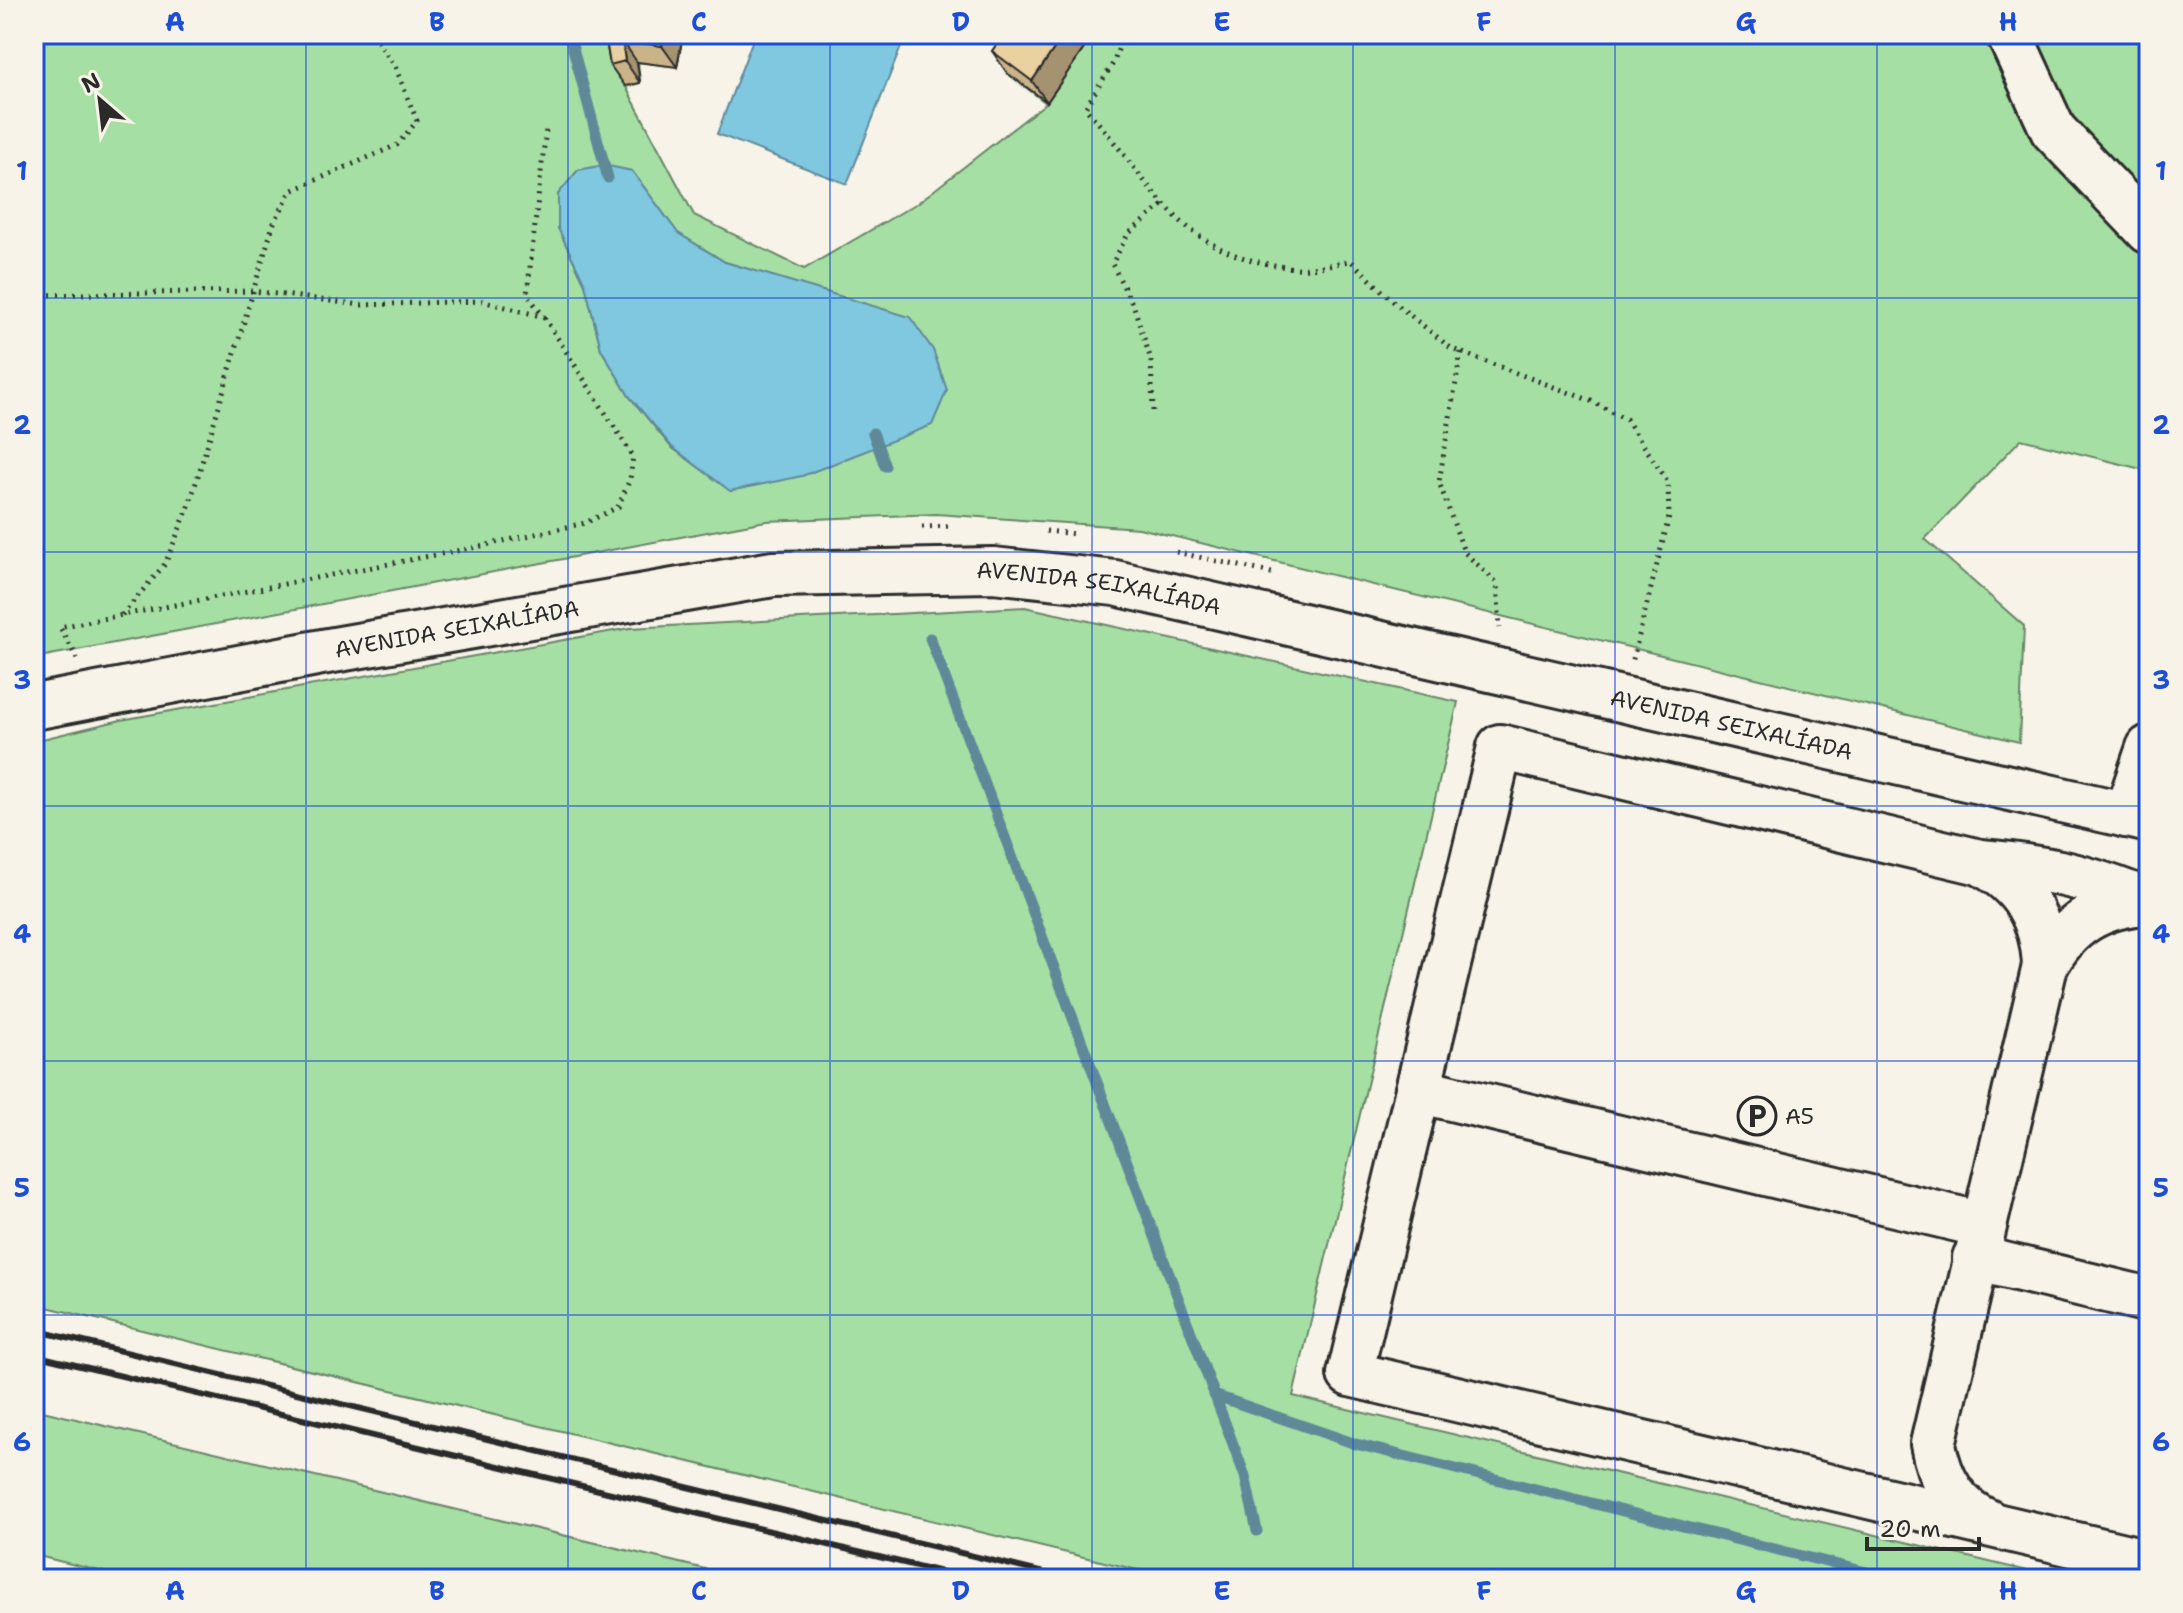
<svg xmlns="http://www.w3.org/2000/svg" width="2183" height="1613" viewBox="0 0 2183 1613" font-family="'Shantell Sans',sans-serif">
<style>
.green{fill:#a6dfa4;stroke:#688568;stroke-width:2;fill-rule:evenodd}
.water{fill:#80c7e0;stroke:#5e8998;stroke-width:2}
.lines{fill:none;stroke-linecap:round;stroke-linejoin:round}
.stream{stroke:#5e8998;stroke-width:11}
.minor-casing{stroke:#2b2b2b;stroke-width:50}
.path{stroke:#2b2b2b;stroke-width:5;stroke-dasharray:2 6;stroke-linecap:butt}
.minor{stroke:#f7f3e8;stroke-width:44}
.rail{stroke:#2b2b2b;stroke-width:6}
.wall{fill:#c9b48a;stroke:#2b2b2b;stroke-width:2}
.shaded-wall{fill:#a49270;stroke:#2b2b2b;stroke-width:2}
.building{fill:#ead1a0;stroke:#2b2b2b;stroke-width:2}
.grid{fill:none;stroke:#1d4ed8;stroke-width:2;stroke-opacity:0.55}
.labels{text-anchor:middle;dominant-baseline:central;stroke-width:8;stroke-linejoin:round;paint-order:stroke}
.street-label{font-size:22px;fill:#2b2b2b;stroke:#f7f3e8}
.poi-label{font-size:22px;fill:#2b2b2b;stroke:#f7f3e8;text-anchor:start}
.neatline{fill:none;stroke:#1d4ed8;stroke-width:3}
.grid-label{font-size:26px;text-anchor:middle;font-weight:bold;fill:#1d4ed8}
</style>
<rect width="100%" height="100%" fill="#f7f3e8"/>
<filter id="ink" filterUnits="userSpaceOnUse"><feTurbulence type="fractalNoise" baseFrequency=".0125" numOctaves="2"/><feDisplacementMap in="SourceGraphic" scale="16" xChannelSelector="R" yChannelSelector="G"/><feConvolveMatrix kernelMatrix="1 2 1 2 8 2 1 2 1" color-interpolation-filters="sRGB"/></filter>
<g filter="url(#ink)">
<path class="green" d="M34,34H683L677,67L638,62L640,83L626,87L694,215L804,269L919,202L1046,103L1007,73L1035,34H2149V471L2021,439L1925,539L2024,626L2019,742L1139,528L936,514L766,521L34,658ZM632,171L678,233L725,262L909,317L731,491L671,447L629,396L601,349L585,284L558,228Z
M1025,607L1458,702L1293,1396L2061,1579H1175L34,1304V741L121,720L630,628Z
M34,1409L747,1579H132L34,1555Z"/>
<path class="water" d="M755,34H906L847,184L717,134Z
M604,165L632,171L678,233L725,262L910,317L933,350L947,390L932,425L802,476L730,491L672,447L629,396L601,349L585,284L558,228V194L578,170Z"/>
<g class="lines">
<path class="stream" d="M569,34L608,178
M873,433L885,466
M930,638L1245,1476L1257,1531
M1214,1395L1356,1444L1894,1579"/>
<defs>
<g id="minor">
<path d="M2009,34L2053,130L2149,231"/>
<path id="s1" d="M34,707L322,652L773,574L993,570L1115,583L2149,820"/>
<path d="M2126,815L2149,748"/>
<path d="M1980,862C2023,885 2043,918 2045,966"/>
<path d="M2149,902C2085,876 2049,868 1980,862L1500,747L1350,1374L2149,1562"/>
<path d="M1418,1090L1983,1225"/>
<path d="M1975,1258L2149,1300"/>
<path d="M1988,1522C1954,1508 1939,1478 1933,1444L2045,966C2068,924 2100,904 2149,902"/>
</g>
</defs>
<use href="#minor" class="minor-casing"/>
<path class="path" d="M1123,34L1114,62L1085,108C1158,187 1175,257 1297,268C1314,270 1334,263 1351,261L1394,302L1452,349L1589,400L1626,419L1668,482L1669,517L1632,663
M34,295L253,291L361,305L482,301L544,317L527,294L546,129
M1461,352L1439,482L1464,552L1497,583L1500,628
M1153,411L1151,360L1134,307L1112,264L1128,234L1163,205
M922,527L952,526
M1046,531L1076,534
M1176,552L1276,574
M122,615L165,564L189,506L273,225L291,191L397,145L417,121L395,66L372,34
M77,659L60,627L477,547L585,523L618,507L630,479L633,456L544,317"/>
<use href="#minor" class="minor"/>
<path class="rail" d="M34,1330L1069,1579
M34,1355L971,1579"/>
</g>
<path class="wall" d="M605,34H683L677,67L637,62L640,83L625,86L610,65Z
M1004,34H1094L1047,102L1007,73L992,51Z"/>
<path class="shaded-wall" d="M664,34H683L677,67L662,46Z
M1064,34H1094L1047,102L1032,81Z
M622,40L637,62L640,83L625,61Z"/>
<path class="building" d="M605,34H664L662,46L622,40L625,61L610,65Z
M1004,34H1064L1032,81L992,51Z"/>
</g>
<path class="grid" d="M306,34V1579M568,34V1579M830,34V1579M1092,34V1579M1353,34V1579M1615,34V1579M1877,34V1579M34,298H2149M34,552H2149M34,806H2149M34,1061H2149M34,1315H2149"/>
<defs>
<symbol id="parking-ring" viewBox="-11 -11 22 22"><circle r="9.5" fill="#f7f3e8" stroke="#2b2b2b" stroke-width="1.5"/><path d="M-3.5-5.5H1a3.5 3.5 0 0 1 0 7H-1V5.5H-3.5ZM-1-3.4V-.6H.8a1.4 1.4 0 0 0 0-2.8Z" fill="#2b2b2b"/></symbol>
</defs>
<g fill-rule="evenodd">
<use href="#parking-ring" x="1735" y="1094" width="44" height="44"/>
</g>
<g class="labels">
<g class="street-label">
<text stroke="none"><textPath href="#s1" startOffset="1078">AVENIDA SEIXALÍADA</textPath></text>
<text stroke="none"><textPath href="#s1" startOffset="430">AVENIDA SEIXALÍADA</textPath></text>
<text stroke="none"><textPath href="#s1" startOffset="1726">AVENIDA SEIXALÍADA</textPath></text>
</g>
<g class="poi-label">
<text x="1785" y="1116">A5</text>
</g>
</g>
<rect width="2183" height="1613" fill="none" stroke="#f7f3e8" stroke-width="88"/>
<g transform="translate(100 100) rotate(332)" stroke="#f7f3e8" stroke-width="6" paint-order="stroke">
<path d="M0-6L14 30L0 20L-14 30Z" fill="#2b2b2b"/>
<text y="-12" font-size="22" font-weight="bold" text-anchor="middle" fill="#2b2b2b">N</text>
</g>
<path d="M1867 1537v12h112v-12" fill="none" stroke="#2b2b2b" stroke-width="4"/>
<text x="1879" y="1537" font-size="24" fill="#2b2b2b" stroke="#f7f3e8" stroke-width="6" paint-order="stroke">20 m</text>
<rect x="44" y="44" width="2095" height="1525" class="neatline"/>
<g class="grid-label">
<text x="175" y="31">A</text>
<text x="437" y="31">B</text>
<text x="699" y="31">C</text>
<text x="961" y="31">D</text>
<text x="1222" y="31">E</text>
<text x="1484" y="31">F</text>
<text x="1746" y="31">G</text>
<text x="2008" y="31">H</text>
<text x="22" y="180">1</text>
<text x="2161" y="180">1</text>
<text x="22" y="434">2</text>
<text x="2161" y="434">2</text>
<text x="22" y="689">3</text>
<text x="2161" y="689">3</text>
<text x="22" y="943">4</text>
<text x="2161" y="943">4</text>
<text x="22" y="1197">5</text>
<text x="2161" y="1197">5</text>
<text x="22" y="1451">6</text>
<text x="2161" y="1451">6</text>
<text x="175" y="1600">A</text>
<text x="437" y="1600">B</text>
<text x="699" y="1600">C</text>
<text x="961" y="1600">D</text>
<text x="1222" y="1600">E</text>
<text x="1484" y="1600">F</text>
<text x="1746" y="1600">G</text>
<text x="2008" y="1600">H</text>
</g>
</svg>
